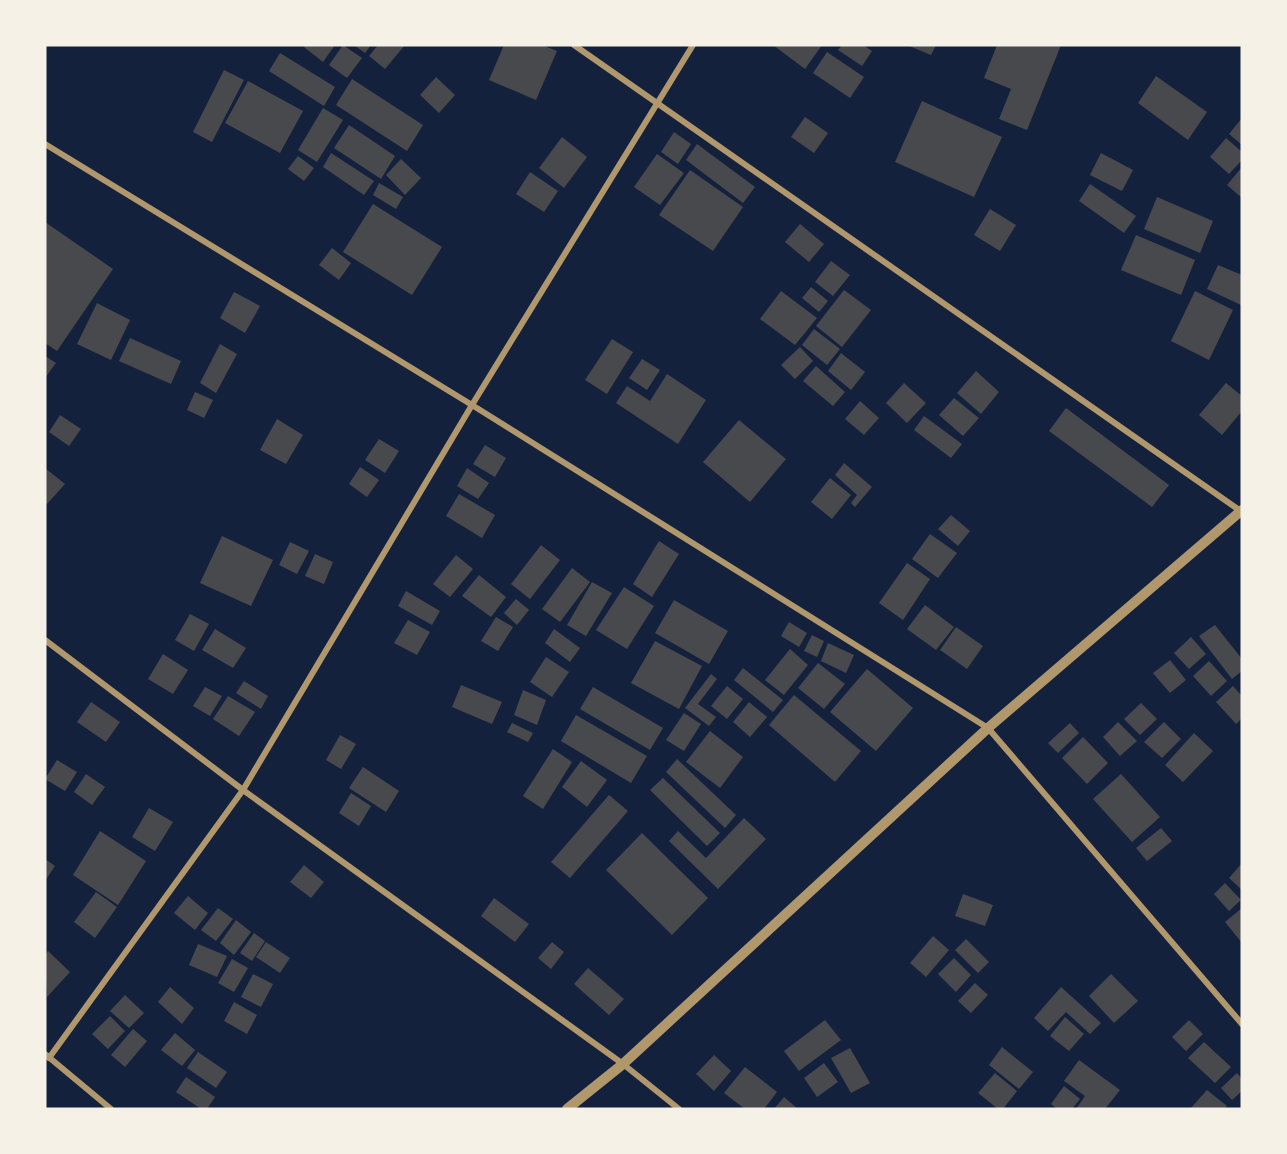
<svg xmlns="http://www.w3.org/2000/svg" width="1287" height="1154" viewBox="0 0 1287 1154" font-family="Figtree,sans-serif">
<style>
.building{fill:#48494c}
.lines{fill:none;stroke-linecap:round;stroke-linejoin:round}
.minor{stroke:#b1986c;stroke-width:6}
.tertiary{stroke:#b1986c;stroke-width:10}
</style>
<rect width="100%" height="100%" fill="#14213d"/>
<path class="building" d="M305,45H335L323,62L304,47Z
M343,45L362,58L347,78L329,65Z
M354,45H371L365,53Z
M378,45H405L385,69L369,56Z
M504,45H542L557,51L536,100L489,80Z
M773,45H822L805,69Z
M842,45H863L872,51L862,66L838,50Z
M907,45H936L931,55Z
M997,45H1061L1027,130L999,119L1011,89L984,78Z
M827,52L864,77L850,98L813,73Z
M280,53L335,87L324,106L269,71Z
M224,70L244,80L212,142L193,132Z
M1156,76L1207,112L1188,140L1138,103Z
M436,77L455,95L439,113L420,95Z
M352,79L423,125L407,151L336,105Z
M248,81L303,111L280,153L225,123Z
M922,101L1002,137L974,197L895,162Z
M323,108L343,120L317,162L298,150Z
M805,117L828,133L814,153L791,137Z
M1242,118V145L1229,134Z
M349,125L395,156L381,179L334,148Z
M674,132L691,144L678,164L661,152Z
M562,137L587,157L564,188L539,168Z
M1226,138L1242,152V160L1229,174L1210,157Z
M697,144L755,187L743,203L686,160Z
M331,153L374,181L364,195L323,167Z
M1101,153L1133,170L1122,191L1090,175Z
M657,154L684,173L660,205L634,187Z
M298,156L314,168L304,181L288,169Z
M401,159L421,178L405,195L386,175Z
M1242,167V198L1227,185Z
M690,170L743,207L713,251L659,215Z
M530,172L558,191L544,212L516,194Z
M379,183L403,197L396,209L373,195Z
M1090,184L1136,216L1124,233L1079,201Z
M1157,197L1213,221L1200,253L1144,229Z
M373,204L442,247L412,295L343,252Z
M990,209L1016,225L1000,251L974,235Z
M45,222L113,269L57,351L45,343Z
M800,224L824,244L809,262L785,242Z
M1136,235L1195,260L1181,295L1121,270Z
M332,248L351,263L339,280L319,265Z
M831,261L850,275L833,296L815,282Z
M1218,265L1242,275L1241,305L1207,289Z
M811,287L828,301L819,312L802,298Z
M844,290L871,310L842,347L816,326Z
M781,291L817,318L795,345L760,319Z
M1195,291L1233,310L1209,360L1171,341Z
M234,292L260,306L245,333L220,318Z
M97,303L130,320L111,360L77,344Z
M814,329L840,349L827,365L802,345Z
M130,338L181,361L171,384L119,361Z
M612,339L633,352L607,394L585,380Z
M220,344L237,354L216,393L200,383Z
M800,347L813,361L795,379L781,365Z
M841,353L865,372L851,390L828,371Z
M45,356L56,363L45,378Z
M642,359L660,370L647,390L629,378Z
M816,366L845,392L833,406L803,381Z
M976,371L999,392L981,414L957,393Z
M667,374L706,400L678,444L616,403L627,386L650,401Z
M904,383L926,403L907,423L886,403Z
M1226,383L1242,396V411L1222,435L1199,415Z
M195,392L213,400L204,418L187,410Z
M954,398L979,418L963,436L939,415Z
M860,401L879,418L864,435L845,419Z
M1066,408L1169,485L1152,507L1049,431Z
M60,415L81,429L69,446L49,432Z
M924,416L962,444L951,458L914,430Z
M277,419L303,435L286,464L260,450Z
M739,420L786,459L750,502L703,462Z
M379,439L399,451L385,473L365,460Z
M485,445L506,458L495,477L473,464Z
M844,463L872,487L855,507L851,503L857,495L835,475Z
M360,467L379,480L367,497L349,484Z
M45,468L65,484L47,504L45,502Z
M467,468L489,483L478,499L457,486Z
M830,478L851,495L832,519L811,502Z
M459,494L495,515L482,538L446,516Z
M951,515L970,531L958,546L938,529Z
M930,534L957,553L938,578L912,559Z
M222,536L273,560L251,606L200,583Z
M659,541L679,554L652,597L633,584Z
M290,542L309,551L297,574L279,565Z
M541,545L560,560L530,599L511,584Z
M315,554L333,562L324,584L305,576Z
M456,555L473,569L450,597L433,584Z
M907,563L930,579L903,620L879,603Z
M572,568L590,582L560,622L542,609Z
M479,575L506,597L491,617L462,596Z
M592,582L612,593L586,636L567,625Z
M624,587L654,606L627,649L596,630Z
M406,591L440,611L432,625L398,606Z
M516,599L529,610L517,625L504,613Z
M674,600L728,631L709,664L655,633Z
M925,605L954,627L936,650L907,629Z
M190,614L209,624L194,651L175,640Z
M496,617L513,627L498,651L481,641Z
M408,620L430,632L417,655L394,643Z
M789,622L807,633L799,647L781,636Z
M1215,625L1242,659V671L1232,679L1199,636Z
M956,627L983,646L967,669L940,650Z
M215,629L246,648L233,668L202,650Z
M554,629L580,648L570,662L545,643Z
M812,635L824,641L817,657L804,651Z
M1191,637L1206,654L1189,669L1174,653Z
M655,641L702,666L679,709L631,683Z
M828,643L854,655L846,673L821,661Z
M790,649L808,665L784,695L765,680Z
M163,654L188,670L173,694L148,679Z
M546,657L569,672L552,697L530,682Z
M1170,660L1186,680L1170,693L1153,673Z
M1209,661L1227,681L1211,696L1193,676Z
M818,663L845,684L824,709L798,688Z
M743,668L783,700L773,712L734,680Z
M867,669L913,708L876,751L830,712Z
M711,674L717,679L698,704L716,717L709,726L685,708Z
M244,681L268,696L261,709L236,693Z
M461,685L502,702L492,724L452,707Z
M727,686L743,699L727,719L711,706Z
M1233,686L1242,696V718L1236,724L1216,702Z
M205,687L222,696L210,716L193,706Z
M593,687L663,728L650,750L580,709Z
M523,690L546,700L537,725L514,715Z
M794,695L861,751L835,782L769,725Z
M228,696L255,712L239,736L213,719Z
M91,702L120,722L106,742L77,722Z
M749,702L767,717L750,737L733,722Z
M1141,703L1157,719L1140,735L1124,719Z
M684,713L701,724L684,751L666,740Z
M576,715L647,756L631,783L561,741Z
M1118,722L1137,741L1120,756L1103,737Z
M1164,722L1181,739L1162,758L1144,742Z
M512,723L533,733L528,742L507,732Z
M1070,723L1079,733L1058,753L1048,743Z
M710,731L743,757L720,788L686,762Z
M1194,733L1213,751L1183,782L1165,765Z
M340,735L356,744L341,769L326,760Z
M1083,737L1108,763L1087,784L1062,758Z
M553,749L572,762L543,809L523,796Z
M677,759L736,815L725,828L666,772Z
M57,760L77,772L65,791L45,779Z
M581,761L607,780L587,807L562,787Z
M363,767L399,791L386,812L349,788Z
M86,774L105,787L92,805L74,792Z
M1121,774L1160,817L1132,842L1093,799Z
M663,778L720,833L707,846L650,790Z
M351,793L371,806L359,826L339,813Z
M609,795L628,811L570,878L551,862Z
M149,808L173,822L155,851L132,837Z
M744,818L766,839L718,889L669,841L678,831L706,858Z
M1161,828L1172,841L1147,861L1136,848Z
M100,831L146,861L118,905L73,875Z
M642,833L708,898L672,935L606,870Z
M45,859L55,866L45,881Z
M1242,863V890L1229,878Z
M304,865L324,882L311,898L290,882Z
M1225,883L1241,900L1229,911L1214,894Z
M96,892L117,907L95,938L74,922Z
M963,894L993,905L985,926L955,916Z
M188,896L208,913L195,930L174,913Z
M494,898L529,924L515,942L481,916Z
M218,908L233,919L216,941L201,930Z
M1242,908V943L1225,922Z
M236,920L251,932L234,955L220,943Z
M254,933L265,941L252,961L240,953Z
M933,936L949,950L926,977L910,963Z
M966,939L989,962L978,973L955,950Z
M266,942L290,958L280,973L256,957Z
M552,942L564,952L551,969L538,958Z
M198,944L227,956L217,977L189,965Z
M48,951L70,972L47,997L45,955Z
M954,958L971,975L956,992L938,974Z
M232,959L248,968L234,992L218,983Z
M588,968L624,999L609,1015L574,984Z
M253,974L273,984L261,1007L241,997Z
M1111,974L1138,1001L1114,1023L1089,996Z
M975,983L988,995L971,1013L958,1001Z
M170,987L194,1008L182,1024L158,1002Z
M1061,987L1101,1023L1090,1034L1066,1012L1048,1031L1034,1018Z
M125,995L144,1013L129,1028L110,1011Z
M234,1002L257,1015L247,1034L224,1021Z
M110,1016L125,1031L108,1049L92,1034Z
M1065,1017L1084,1034L1069,1051L1050,1036Z
M825,1020L841,1040L799,1071L784,1051Z
M1189,1020L1203,1034L1186,1051L1172,1037Z
M133,1029L147,1041L125,1067L111,1055Z
M175,1033L195,1050L182,1066L161,1050Z
M1204,1042L1231,1067L1215,1083L1188,1058Z
M1002,1047L1033,1072L1019,1089L989,1065Z
M850,1048L870,1083L851,1093L831,1058Z
M198,1052L227,1072L216,1088L187,1068Z
M714,1055L731,1071L714,1091L696,1074Z
M1079,1060L1120,1090L1105,1109H1076L1085,1096L1064,1081Z
M824,1063L838,1082L817,1097L804,1078Z
M745,1067L777,1092L764,1109H745L724,1093Z
M995,1073L1017,1091L1003,1109H998L978,1093Z
M1237,1073L1242,1079V1091L1232,1100L1221,1088Z
M186,1077L215,1097L207,1109H201L176,1092Z
M1064,1086L1080,1099L1072,1109H1057L1051,1104Z
M1207,1090L1227,1106L1224,1109H1190Z
M784,1097L798,1109H774Z"/>
<g class="lines">
<path class="minor" d="M574,45L1242,512
M45,144L472,405L988,728L1242,1024
M45,640L243,790L623,1064L679,1109
M45,1054L111,1109
M49,1058L243,790L472,405L693,45"/>
<path class="tertiary" d="M567,1109L623,1064L988,728L1242,510"/>
</g>
<rect width="1287" height="1154" fill="none" stroke="#f6f1e7" stroke-width="93"/>
</svg>
